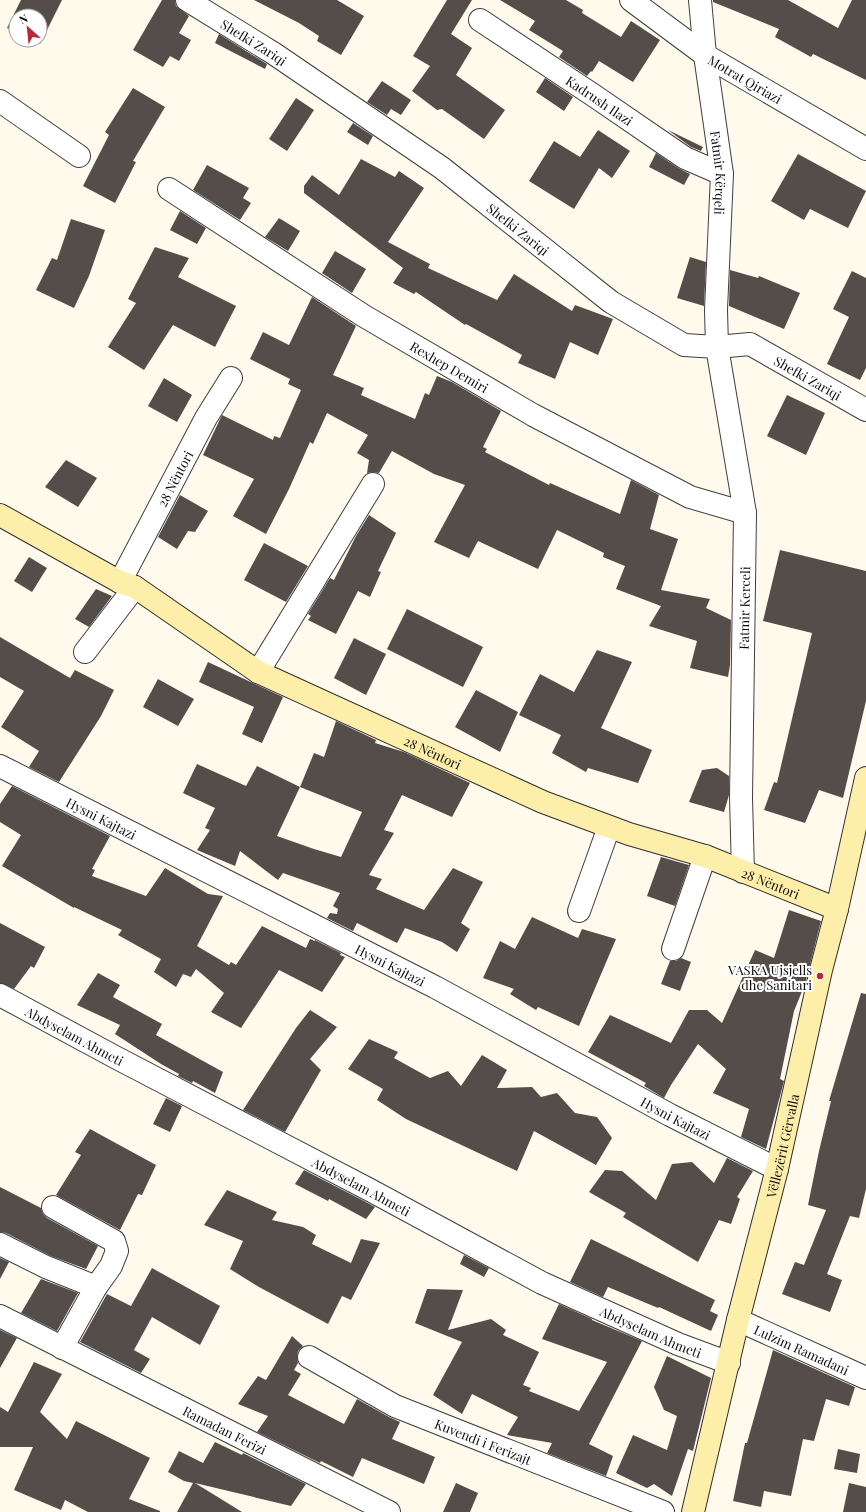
<svg xmlns="http://www.w3.org/2000/svg" width="866" height="1512" viewBox="0 0 866 1512" font-family="'Playfair Display',serif">
<style>
.building{fill:#554d49;fill-rule:evenodd}
.lines{fill:none;stroke-linecap:round;stroke-linejoin:round}
.street-casing{stroke:#3f3f3f;stroke-width:24}
.secondary-casing{stroke:#2e2e2e;stroke-width:24}
.street{stroke:#fff;stroke-width:22}
.secondary{stroke:#fdeea9;stroke-width:22}
.poi-dot{fill:#b82839;stroke:#fff;stroke-width:1.5}
.labels{text-anchor:middle;dominant-baseline:central;stroke-width:4;stroke-linejoin:round;paint-order:stroke}
.street-label{font-size:13px;fill:#0c0c0c;stroke:#fff}
.poi-label{font-size:13px;fill:#0c0c0c;stroke:#fff;text-anchor:end}
</style>
<rect width="100%" height="100%" fill="#fffaec"/>
<path class="building" d="M21,0H62L40,44L33,40H40V16H16V32L7,28Z
M162,0H175L176,6L189,16L179,33L191,40L179,61L170,56L163,67L133,50Z
M254,0H337L364,16L341,55L317,41L319,36L299,23Z
M447,0H472L451,34L472,48L456,75L505,110L484,139L442,109L437,110L412,91L430,66L413,56Z
M500,0H566L583,10L582,13L621,37L631,21L660,40L633,82L599,61L592,72L591,71L587,76L559,57L563,51L529,30L535,21Z
M713,0H788L838,28L852,0H866V80L813,54L811,57L775,37L779,29L713,2Z
M219,34L267,64L265,69L215,43Z
M545,78L573,97L564,111L536,92Z
M382,81L411,100L401,115L391,109L387,115L367,102Z
M133,88L165,107L133,161L136,162L115,203L83,186L109,135L105,132Z
M296,98L314,110L287,151L269,139Z
M353,123L373,136L368,145L347,132Z
M598,130L630,151L612,178L599,168L574,209L529,181L554,141L580,157Z
M668,130L703,147L701,151L691,147Z
M656,153L678,168L690,174L684,185L649,167Z
M798,154L866,191L848,228L810,209L804,220L771,201Z
M361,159L395,177L399,171L424,188L388,242L430,264L428,268L497,300L514,274L572,311L575,305L613,319L598,355L570,342L555,379L518,363L522,355L466,324L465,325L416,292L414,294L393,283L403,268L304,193V186L312,175L339,195Z
M207,165L249,188L243,198L251,203L240,220L193,190Z
M180,211L206,228L197,244L170,230Z
M279,218L300,231L288,251L265,237Z
M71,219L105,230L89,276L74,308L36,290L52,258L57,260Z
M155,247L189,258L178,277L236,306L215,347L173,325L144,370L108,347L136,303L128,299Z
M335,251L366,269L352,293L322,273Z
M690,257L706,262L704,306L677,298Z
M730,270L758,278L759,276L800,293L784,329L729,306Z
M852,271L866,278V368L860,380L827,364L849,317L833,309Z
M312,297L356,326L333,375L364,388L361,395L415,419L425,393L429,395L437,376L452,382L501,411L483,447L487,449L485,452L549,485L550,483L620,514L631,480L659,495L650,529L678,539L661,590L710,599L706,608L731,620L730,665L728,677L690,668L697,641L649,626L661,606L616,589L625,566L603,557L604,553L557,530L538,569L478,541L469,558L434,542L465,485L434,474L392,451L379,473L373,472L367,473L369,460L357,453L368,435L327,413L313,444L310,442L289,489L266,534L233,516L254,479L203,455L222,415L273,440L274,436L280,438L301,390L288,384L290,379L250,359L263,332L289,345Z
M164,378L192,395L177,422L148,406Z
M787,395L825,413L806,455L767,436Z
M66,460L97,478L78,507L45,487Z
M180,495L208,511L195,532L188,531L177,549L158,537Z
M369,515L396,533L378,571L381,572L370,597L358,591L336,634L308,620L311,616L308,614L330,578L334,580L356,536Z
M264,543L308,566L286,602L244,580Z
M780,550L866,571V701L843,798L819,790L805,823L764,810L774,782L777,783L812,633L763,621Z
M29,557L47,568L32,592L14,581Z
M96,589L112,596L89,627L75,619Z
M407,609L483,647L463,687L387,649Z
M0,637L70,678L75,670L114,690L101,716L59,782L29,767L39,751L1,727L24,691L0,677Z
M354,638L386,654L366,695L334,678Z
M597,650L632,662L601,728L652,750L638,783L588,768L586,772L552,753L561,735L519,715L540,674L574,692Z
M208,662L283,697L262,743L242,734L254,707L199,682Z
M158,679L194,699L178,726L143,707Z
M476,690L518,712L500,752L455,727Z
M336,721L376,740L375,743L404,752L470,783L452,817L402,795L384,830L394,833L369,875L382,879L376,889L424,910L453,868L483,882L461,923L470,929L457,952L442,942L405,928L397,943L357,923L353,931L327,918L330,913L337,914L338,909L333,906L340,893L283,873L278,880L240,851L235,866L197,850L210,830L205,828L215,808L183,793L197,764L246,786L257,766L300,787L314,753L324,757ZM300,787L362,812L341,857L314,849L277,836Z
M717,768L729,776V795L724,812L689,802L702,770Z
M12,786L110,836L92,869L95,870L92,876L146,896L165,868L208,894L223,896L197,946L229,965L231,962L236,965L262,926L306,948L310,939L315,941V940L341,953L340,955L345,957L322,992L279,970L241,1028L211,1012L224,993L196,969L191,977L183,974L176,987L154,972L161,959L118,935L122,930L74,907V908L2,866L21,835L0,822V804Z
M661,857L689,865L675,906L647,896Z
M789,910L821,921L805,984L794,1011L780,1079L784,1081L766,1149L741,1137L749,1109L713,1093L726,1069L698,1044L671,1085L664,1098L644,1086L646,1083L588,1052L610,1015L671,1043L689,1010H707L722,1023L755,950L774,958Z
M532,917L578,938L582,929L616,939L579,1026L538,1007L536,1010L510,994L514,989L483,978L500,941L515,949Z
M0,923L45,947L34,968L31,966L14,989L0,983Z
M681,958L691,962L680,991L661,984L670,961H676Z
M98,973L120,985L113,997L162,1024L156,1035L223,1072L215,1093L193,1081L192,1083L178,1076L179,1074L161,1064L115,1034L120,1025L77,1005Z
M861,993L866,994V1189L859,1218L850,1216L827,1274L842,1280L830,1312L782,1294L795,1262L804,1265L826,1210L808,1205L819,1151L831,1101H829Z
M310,1010L337,1027L310,1059L321,1070L285,1132L243,1110L296,1028Z
M369,1039L398,1052L394,1058L430,1078L448,1071L461,1086L482,1055L507,1070L497,1088L532,1087L541,1097L557,1093L575,1113L597,1117L612,1138L596,1165L534,1131L517,1171L406,1119L377,1100L383,1089L348,1069Z
M166,1098L182,1106L170,1132L153,1124Z
M90,1129L156,1165L142,1195L138,1194L120,1230L56,1195L81,1155L75,1152Z
M727,1158L753,1171L737,1197L740,1199L731,1224L719,1220L698,1262L623,1217L626,1213L589,1192L605,1170L622,1171L656,1200L672,1164L692,1162L714,1183Z
M304,1170L364,1201L375,1207L366,1219L329,1199L328,1201L295,1184Z
M0,1187L41,1208L43,1214L47,1218L98,1246L86,1269L51,1256L6,1233L0,1232Z
M227,1190L277,1212L272,1220L303,1227L316,1235L312,1244L351,1263L361,1239L380,1243L351,1300L342,1296L328,1324L259,1287L230,1269L243,1241L204,1225Z
M591,1239L715,1300L710,1311L718,1315L711,1331L659,1307L658,1308L608,1287L603,1297L570,1282Z
M464,1255L489,1268L484,1277L460,1264Z
M0,1258L9,1262L0,1279Z
M152,1268L220,1306L200,1345L152,1317L134,1350L150,1359L141,1373L80,1342L107,1294L131,1306Z
M41,1279L78,1293L57,1331L21,1313Z
M427,1289L463,1290L448,1330L491,1319L506,1330L503,1335L539,1352L523,1385L531,1388L529,1391L579,1411L607,1362L542,1339L559,1304L592,1319V1320L642,1341L589,1444L613,1456L606,1476L547,1453L552,1443L507,1435L518,1417L472,1394L462,1414L433,1395L462,1342L415,1323Z
M0,1330L17,1338L0,1368Z
M292,1336L303,1346L298,1351L297,1357L298,1363L294,1370L301,1374L288,1395L344,1424L357,1399L389,1417L400,1422L392,1439L435,1457L424,1484L362,1458L353,1477L321,1461L320,1463L257,1432L268,1416L238,1404L258,1376L266,1380Z
M773,1350L855,1387L849,1406L826,1399L814,1441L803,1439L791,1496L764,1491L761,1507L733,1501L745,1443H747Z
M667,1356L711,1378L693,1451L688,1449L672,1496L654,1484L647,1488L616,1473L633,1435L667,1450L677,1416L664,1410L654,1387Z
M34,1362L62,1374L40,1412L67,1439L76,1421L150,1458L129,1499L160,1511V1512H88L65,1500L61,1510L14,1490L33,1447H0V1407L8,1412Z
M215,1442L242,1455L243,1453L306,1484L291,1506L195,1483L242,1512H177L193,1483L184,1481L168,1472L179,1451L203,1463Z
M838,1449L860,1454L857,1473L834,1469Z
M456,1483L478,1493L470,1512H443Z
M849,1483L866,1487V1512H843Z"/>
<g class="lines">
<defs>
<g id="street">
<path id="s1" d="M187,0L273,53L442,168L611,302L684,345L717,347L750,344L866,410"/>
<path id="s2" d="M631,0L705,55L866,149"/>
<path id="s3" d="M700,0L705,55L722,174L716,310L717,347L745,513L741,798L743,872"/>
<path id="s4" d="M480,20L593,95L685,158L722,174"/>
<path d="M0,101L79,156"/>
<path id="s5" d="M169,189L364,316L533,415L690,497L745,513"/>
<path id="s6" d="M120,582L206,418L231,378"/>
<path d="M85,652L135,587"/>
<path d="M258,672L373,484"/>
<path id="s7" d="M0,766L435,987L670,1115L777,1169"/>
<path d="M579,911L609,827"/>
<path d="M673,949L705,856"/>
<path id="s8" d="M0,995L115,1057L370,1190L542,1283L678,1344L729,1363"/>
<path d="M53,1207L114,1241L117,1251L111,1266L96,1287L62,1348"/>
<path d="M0,1244L46,1267L96,1287"/>
<path id="s9" d="M0,1316L389,1512"/>
<path id="s10" d="M738,1320L866,1378"/>
<path id="s11" d="M309,1357L395,1406L663,1512"/>
</g>
<g id="secondary">
<path id="s12" d="M0,515L120,582L135,587L258,672L543,802L629,834L705,856L837,909"/>
<path id="s13" d="M693,1512L738,1320L777,1169L821,970L837,909L866,778"/>
</g>
</defs>
<use href="#street" class="street-casing"/>
<use href="#secondary" class="secondary-casing"/>
<use href="#street" class="street"/>
<use href="#secondary" class="secondary"/>
</g>
<circle class="poi-dot" cx="820" cy="976" r="4"/>
<g class="labels">
<g class="street-label">
<text stroke="none"><textPath href="#s1" startOffset="79">Shefki Zariqi</textPath></text>
<text stroke="none"><textPath href="#s2" startOffset="139">Motrat Qiriazi</textPath></text>
<text stroke="none"><textPath href="#s4" startOffset="144">Kadrush Ilazi</textPath></text>
<text stroke="none"><textPath href="#s3" startOffset="174">Fatmir Kërqeli</textPath></text>
<text stroke="none"><textPath href="#s1" startOffset="403">Shefki Zariqi</textPath></text>
<text stroke="none"><textPath href="#s5" startOffset="332">Rexhep Demiri</textPath></text>
<text stroke="none"><textPath href="#s1" startOffset="739">Shefki Zariqi</textPath></text>
<text stroke="none"><textPath href="#s6" startOffset="117">28 Nëntori</textPath></text>
<text transform="translate(744 608) rotate(-89)">Fatmir Kerceli</text>
<text stroke="none"><textPath href="#s12" startOffset="495">28 Nëntori</textPath></text>
<text stroke="none"><textPath href="#s7" startOffset="114">Hysni Kajtazi</textPath></text>
<text stroke="none"><textPath href="#s12" startOffset="858">28 Nëntori</textPath></text>
<text stroke="none"><textPath href="#s7" startOffset="438">Hysni Kajtazi</textPath></text>
<text stroke="none"><textPath href="#s8" startOffset="85">Abdyselam Ahmeti</textPath></text>
<text stroke="none"><textPath href="#s7" startOffset="762">Hysni Kajtazi</textPath></text>
<text stroke="none"><textPath href="#s13" startOffset="377">Vëllezërit Gërvalla</textPath></text>
<text stroke="none"><textPath href="#s8" startOffset="409">Abdyselam Ahmeti</textPath></text>
<text stroke="none"><textPath href="#s8" startOffset="733">Abdyselam Ahmeti</textPath></text>
<text stroke="none"><textPath href="#s10" startOffset="70">Lulzim Ramadani</textPath></text>
<text stroke="none"><textPath href="#s9" startOffset="252">Ramadan Ferizi</textPath></text>
<text stroke="none"><textPath href="#s11" startOffset="194">Kuvendi i Ferizajt</textPath></text>
</g>
<g class="poi-label">
<text x="812" y="969">VASKA Ujsjells<tspan x="812" dy="15">dhe Sanitari</tspan></text>
</g>
</g>
<g transform="translate(28 28) rotate(333)"><circle r="19" fill="#ffffff" stroke="#9e9e9e"/>
<path d="M0-3L7 15L0 10L-7 15Z" fill="#b82839"/>
<text y="-6" font-size="11" font-weight="bold" text-anchor="middle" fill="#0c0c0c">N</text>
</g>
</svg>
